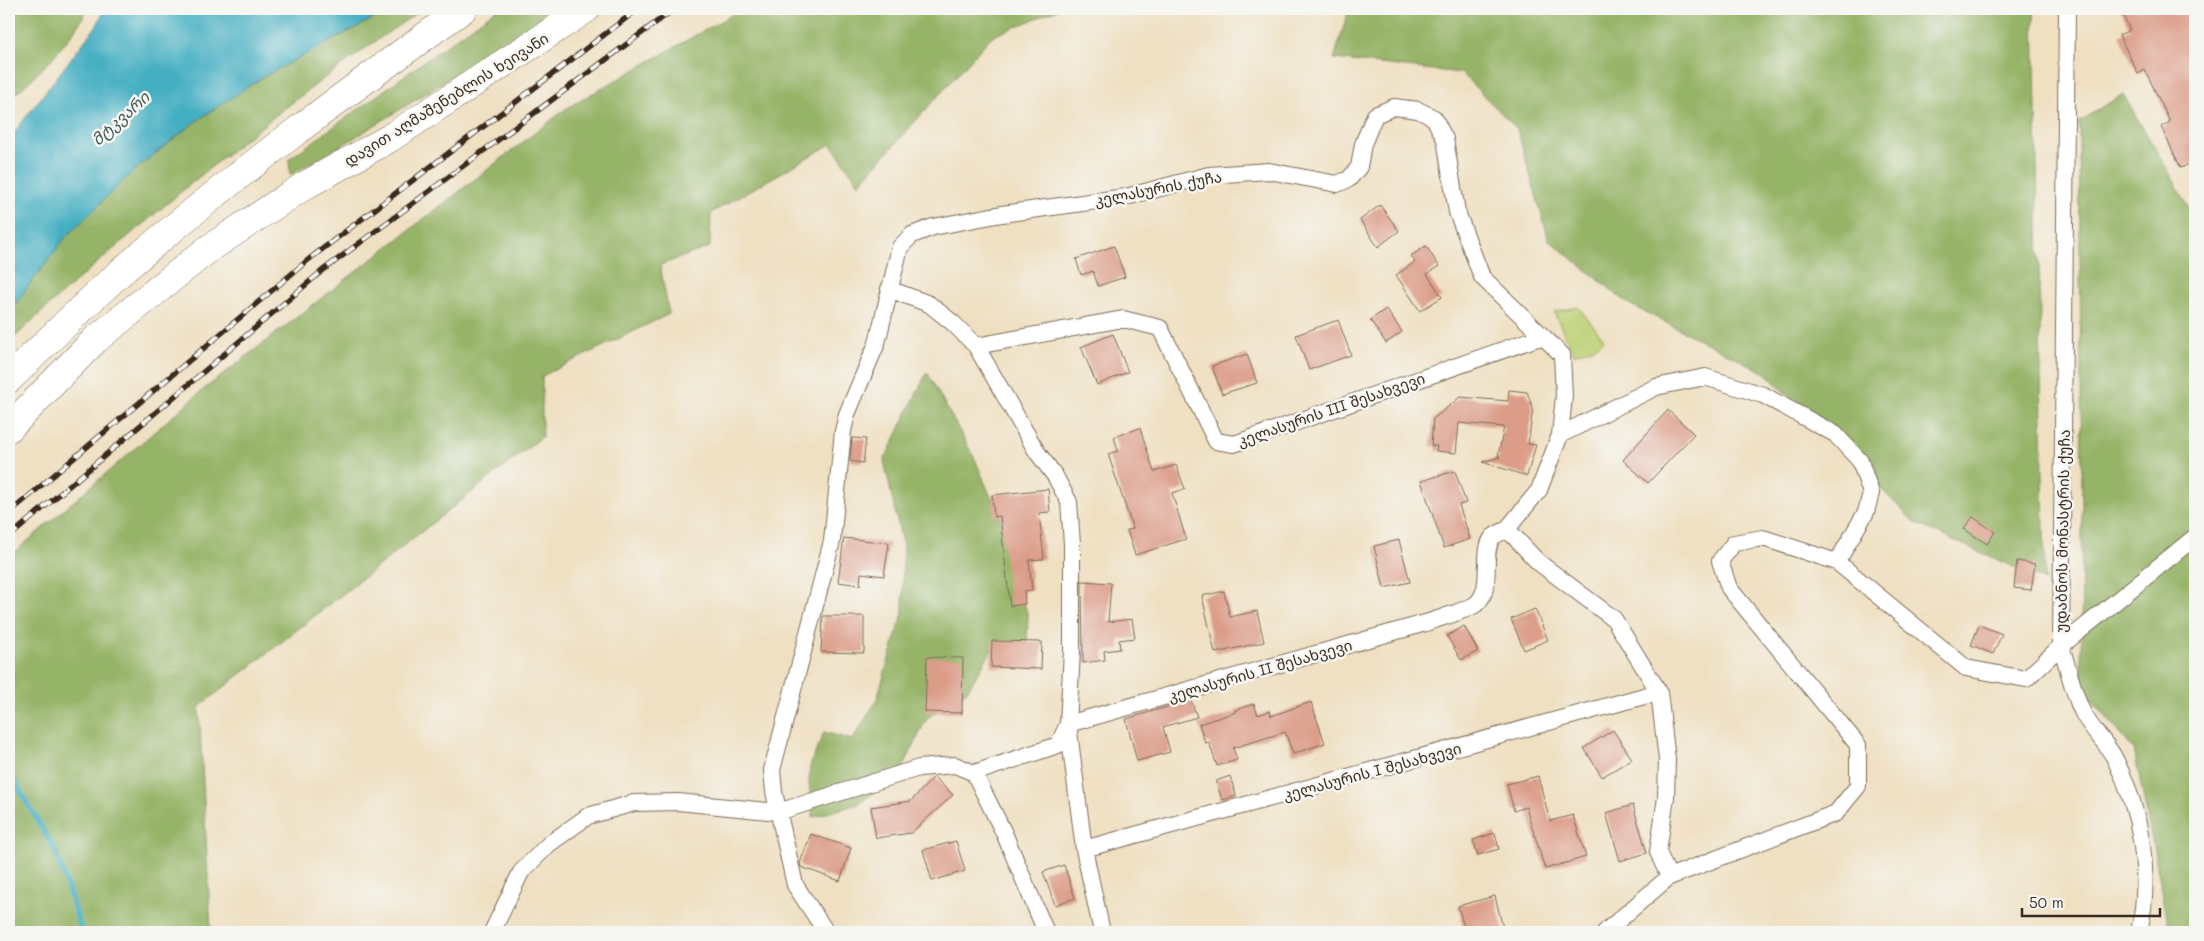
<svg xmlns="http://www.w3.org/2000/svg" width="2204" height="941" viewBox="0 0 2204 941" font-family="Mali,'Noto Sans Georgian',sans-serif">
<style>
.green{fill:#bdd276;stroke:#7c7e4a}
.forest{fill:#96b467;stroke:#686f42}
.water{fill:#44afc2;stroke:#406c70}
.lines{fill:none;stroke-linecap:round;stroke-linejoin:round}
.stream{stroke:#44afc2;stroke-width:5.5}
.building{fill:#db9c88}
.street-casing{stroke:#7a6a57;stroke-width:18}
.highway-casing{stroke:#7a6a57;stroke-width:29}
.street{stroke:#fff;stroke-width:16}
.highway{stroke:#fff;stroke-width:28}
.rail-casing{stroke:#3b2a1e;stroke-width:5.5}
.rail{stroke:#f6f6f2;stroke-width:4;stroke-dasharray:11;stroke-linecap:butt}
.labels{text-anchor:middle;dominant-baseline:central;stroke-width:5;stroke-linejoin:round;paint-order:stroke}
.street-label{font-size:15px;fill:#3b2a1e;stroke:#f6f6f2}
.water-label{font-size:16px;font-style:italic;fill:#3e5957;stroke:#f6f6f2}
</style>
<rect width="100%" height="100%" fill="#f6f6f2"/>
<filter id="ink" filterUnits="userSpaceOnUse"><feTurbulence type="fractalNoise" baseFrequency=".02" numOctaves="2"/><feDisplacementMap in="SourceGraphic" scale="10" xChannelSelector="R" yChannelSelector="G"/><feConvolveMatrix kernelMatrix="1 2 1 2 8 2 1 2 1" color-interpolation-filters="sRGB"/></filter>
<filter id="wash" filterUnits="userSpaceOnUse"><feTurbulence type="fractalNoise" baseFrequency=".0096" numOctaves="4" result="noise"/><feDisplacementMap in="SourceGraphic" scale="20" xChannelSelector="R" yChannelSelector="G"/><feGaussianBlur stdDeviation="1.12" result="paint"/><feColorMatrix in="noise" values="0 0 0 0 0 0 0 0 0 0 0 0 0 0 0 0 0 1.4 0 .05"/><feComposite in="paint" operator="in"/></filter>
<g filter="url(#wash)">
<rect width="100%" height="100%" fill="#efe0c2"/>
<path class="green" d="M1578,307L1604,339L1597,346L1574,354L1554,312Z"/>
<path class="forest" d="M9,9H88C69,44 39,73 9,100Z
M391,9H423C329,71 241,141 156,213C106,255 55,298 9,343V312L65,238L131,173L196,121L263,77Z
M497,9H555C468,67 381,124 290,175L289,159Z
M742,9H1058L991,37L859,184L831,144L711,213L710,247L660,265L669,314L542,376V437L199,707L211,932H9V557L203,390L567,108Z
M1349,9H2034L2045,581L1915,523L1764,372L1629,304L1549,240L1517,129L1461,73L1334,59Z
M2123,94L2195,217V932H2170L2134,750L2081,687L2082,508L2079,122Z
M927,372L975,459L1007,536L1028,617L1027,646L995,645L967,691L927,718L900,774L858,804L813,817L809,783L810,766L824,732L852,740L876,702L903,613V547L884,461Z"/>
<path class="water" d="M105,9H391L263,77L196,121L131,173L65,238L9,312V139L97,25Z"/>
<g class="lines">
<path class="stream" d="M9,772L56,852L82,932"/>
</g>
<g id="blocks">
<path class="building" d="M2120,9H2190L2195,20V161L2181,168L2161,127L2170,122L2145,70L2138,74L2119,35L2130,30Z
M1380,205L1399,231L1378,247L1360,220Z
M1114,246L1125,277L1098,286L1093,271L1081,275L1076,259Z
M1426,246L1439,266L1427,274L1442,297L1420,311L1396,275L1415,262L1411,256Z
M1386,309L1402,332L1386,343L1370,320Z
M1338,320L1351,355L1309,370L1296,335Z
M1113,334L1128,372L1097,385L1081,347Z
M1247,354L1257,383L1222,394L1212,366Z
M1509,390L1527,392L1533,409L1528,444L1536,445L1527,476L1482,462L1500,457L1498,456L1504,427L1459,423L1456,453L1436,451L1437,446H1431L1433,419L1460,397L1508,401Z
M1668,410L1694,434L1648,483L1623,460Z
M1140,428L1154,472L1176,465L1185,489L1172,493L1186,539L1135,555L1127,530L1133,529L1108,454L1118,451L1114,437Z
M852,438L866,439L863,463L850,461Z
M1455,471L1466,503L1459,505L1470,539L1444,548L1421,481Z
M1048,489L1050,512L1039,513L1044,559L1029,560L1032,590L1024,591L1025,604L1010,606L1000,516L994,517L992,495Z
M1973,517L1995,532L1987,544L1964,529Z
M844,538L889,543L884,576L861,573L860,585L838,582Z
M1399,540L1410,582L1384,588L1374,546Z
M2017,561L2035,564L2031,590L2014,588Z
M1082,581L1111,583L1108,622L1132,619L1135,638L1119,640L1120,649L1104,651L1105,660L1083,663Z
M1224,591L1230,617L1257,611L1264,642L1215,653L1202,596Z
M1535,609L1548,640L1524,650L1511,619Z
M823,616H864V653L821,652Z
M1979,625L2002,634L1993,654L1971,645Z
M1464,626L1478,651L1461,660L1447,636Z
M992,641L1042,642L1041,669L991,667Z
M927,657L963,658L962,713L925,712Z
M1191,700L1197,717L1163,727L1170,752L1137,761L1126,719Z
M1311,702L1325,743L1293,754L1285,732L1233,748L1237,760L1217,766L1209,742L1205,743L1199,724L1236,712L1235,710L1254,704L1258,715L1270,711L1271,716Z
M1613,730L1632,759L1602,777L1584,748Z
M1230,776L1236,796L1222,800L1216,781Z
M1538,776L1550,821L1573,815L1586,857L1545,869L1526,807L1514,811L1507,784Z
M934,777L953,795L911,833L876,838L871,807L911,801Z
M1633,805L1647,853L1620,861L1606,813Z
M1495,833L1499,849L1478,855L1473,840Z
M811,834L851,848L840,881L801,867L800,863Z
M956,841L965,871L932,881L923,850Z
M1064,865L1075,898L1055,905L1043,872Z
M1495,896L1504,932H1465L1458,906Z"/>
</g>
</g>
<g filter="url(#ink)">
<use href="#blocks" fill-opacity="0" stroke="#7a6a57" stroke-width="1"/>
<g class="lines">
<defs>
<path id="street" d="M2067,9L2061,646C2068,667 2074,697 2084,715C2092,730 2107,743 2115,759C2141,811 2152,874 2139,932
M889,289L929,304L953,323L976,346L1037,452L1055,476L1069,502L1072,544V651L1068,724L1084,849L1102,932
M976,346L1123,319L1160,328L1216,441L1234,444L1543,336
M974,773L1058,745L1068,724L1429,622C1440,618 1468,610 1476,604C1495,588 1480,552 1493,537C1496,534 1503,532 1507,529
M1084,849L1659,692
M1669,877L1658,852L1666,797L1667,760L1659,692L1614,619L1538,562L1507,529L1539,490L1560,435L1656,387L1705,377L1763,395L1835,434L1860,461L1871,493L1866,512L1837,562
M492,932L521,872L549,844L588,816L634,803L678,802L778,812L919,768L955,765L974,773L1004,833L1046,932
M826,932L795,885L774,792L772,770L832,541L843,431L847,414L877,343L900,247L912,235L933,227L1002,214L1126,197L1209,175L1269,171L1337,184L1349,179L1359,167L1363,144L1375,115L1394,107L1418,110L1434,118L1445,139L1457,212L1482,277L1562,355L1564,396L1560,435
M1605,932L1669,877L1836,813L1858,786V745L1729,588L1720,561L1734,543L1763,538L1837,562L1966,668L2026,679L2061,646L2195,537"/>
<path id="highway" d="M9,379C46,343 83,306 121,272C230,178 346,93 463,9
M9,428L95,340L207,250L304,186L390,138L586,9"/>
</defs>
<use href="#street" class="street-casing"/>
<use href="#highway" class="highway-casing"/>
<use href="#street" class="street"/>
<use href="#highway" class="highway"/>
<defs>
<path id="rail" d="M9,513L308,260L638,9
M9,537L322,271L674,9"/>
</defs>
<use href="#rail" class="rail-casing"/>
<use href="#rail" class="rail"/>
</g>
</g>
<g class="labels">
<g class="street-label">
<text transform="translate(446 99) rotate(-32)">დავით აღმაშენებლის ხეივანი</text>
<text transform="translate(1158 188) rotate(-11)">კელასურის ქუჩა</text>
<text transform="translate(1331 409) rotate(-19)">კელასურის III შესახვევი</text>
<text transform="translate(2062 531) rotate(-89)">უდაბნოს მონასტრის ქუჩა</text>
<text transform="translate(1260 670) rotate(-16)">კელასურის II შესახვევი</text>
<text transform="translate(1372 771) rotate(-15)">კელასურის I შესახვევი</text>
</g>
<g class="water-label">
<text transform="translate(120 118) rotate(-42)">მტკვარი</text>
</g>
</g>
<rect width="2204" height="941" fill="none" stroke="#f6f6f2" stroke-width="30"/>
<path d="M2022 908v8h138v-8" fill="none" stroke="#3b2a1e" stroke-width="2.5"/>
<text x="2029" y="908" font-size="15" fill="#3b2a1e" stroke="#f6f6f2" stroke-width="4" paint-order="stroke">50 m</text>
</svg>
